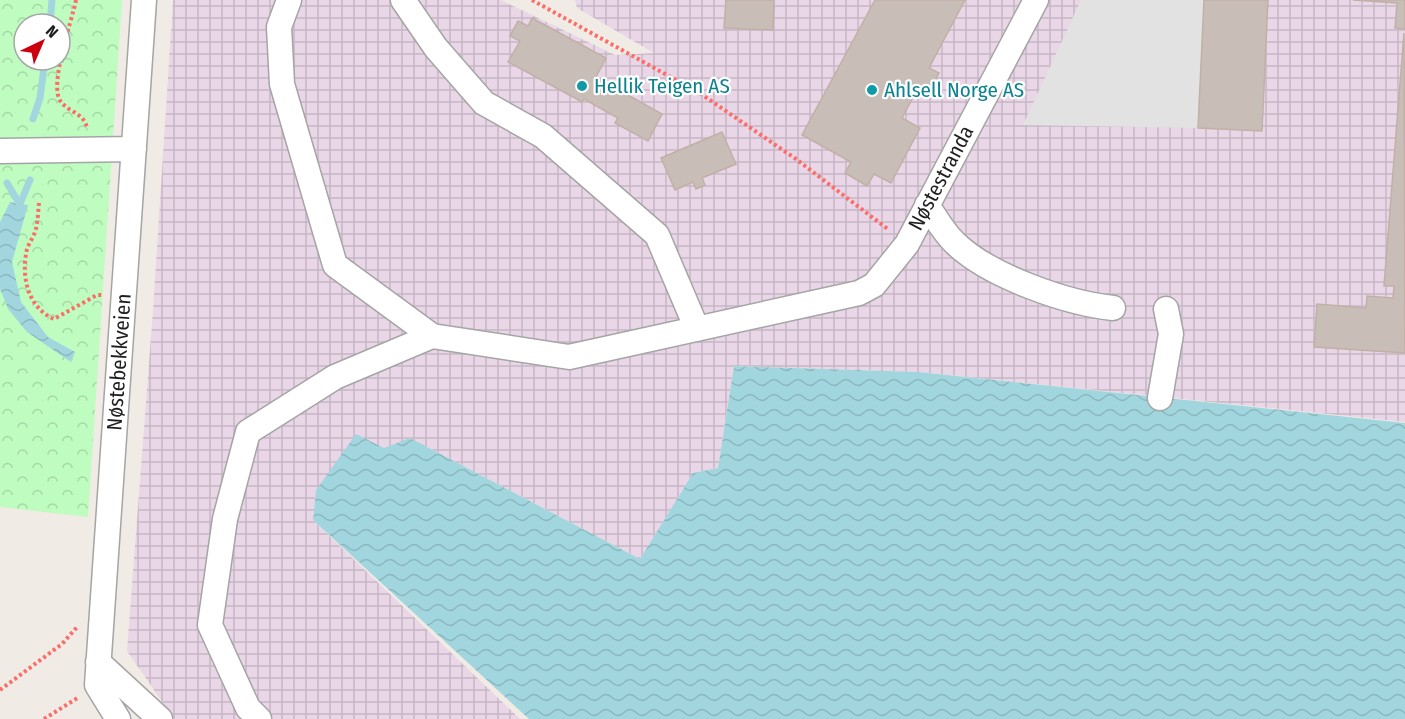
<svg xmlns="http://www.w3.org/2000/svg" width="1405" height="719" viewBox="0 0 1405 719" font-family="'Fira Sans Condensed',sans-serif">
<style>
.industrial{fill:url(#industrial-grid)}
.park{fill:url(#park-crowns);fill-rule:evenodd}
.parking{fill:#e2e2e2}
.water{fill:url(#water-waves)}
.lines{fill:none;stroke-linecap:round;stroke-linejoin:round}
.stream{stroke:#a2d6df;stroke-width:7}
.building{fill:#c8bdb7;stroke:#c2b0a6;stroke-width:1.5}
.minor-casing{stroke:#a5a5a5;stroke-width:27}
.path{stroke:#ff6b66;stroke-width:4;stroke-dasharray:3 3;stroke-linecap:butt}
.minor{stroke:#fff;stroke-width:24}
.culture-dot{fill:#0f9aa8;stroke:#fff;stroke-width:2}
.labels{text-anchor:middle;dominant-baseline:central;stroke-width:4.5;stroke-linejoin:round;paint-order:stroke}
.culture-label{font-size:21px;fill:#0d838f;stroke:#fff;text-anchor:start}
.street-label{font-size:21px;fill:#1e1e1e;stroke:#fff}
</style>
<defs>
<pattern id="industrial-grid" width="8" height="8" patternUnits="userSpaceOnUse" patternTransform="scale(1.5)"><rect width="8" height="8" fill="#e9d6e7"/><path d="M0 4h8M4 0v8" fill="none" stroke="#c7b7c6"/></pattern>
<pattern id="park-crowns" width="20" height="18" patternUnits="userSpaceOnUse" patternTransform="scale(1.5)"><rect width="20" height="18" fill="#bffcc0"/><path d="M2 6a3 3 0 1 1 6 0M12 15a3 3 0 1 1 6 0" fill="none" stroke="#a4d8a5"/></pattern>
<pattern id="water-waves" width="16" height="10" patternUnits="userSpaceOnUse" patternTransform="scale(1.5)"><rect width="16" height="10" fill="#a2d6df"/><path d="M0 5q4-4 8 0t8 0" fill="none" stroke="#8bb7bf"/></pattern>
</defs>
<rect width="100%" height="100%" fill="#f0ebe4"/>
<path class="industrial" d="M173,0H501L615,55L654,53L577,8L575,0H1405V422L919,372L734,366L718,468L693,473L640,559L410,438L316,490L313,520L520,719H174L127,651L153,311Z"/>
<path class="park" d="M0,0H122L88,517L0,507ZM24,24H60V60H24Z"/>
<path class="parking" d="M1081,0H1204L1198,128L1023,125Z"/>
<path class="water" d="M10,202L28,205L12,262L21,302L48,337L75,352L71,362L27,332L8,309L0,289V222Z
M734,366L919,372L1405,423V719H529L313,520L316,490L356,434L384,448L410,438L640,559L693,473L718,468Z"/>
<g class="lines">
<path class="stream" d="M50,24L52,0
M33,119L40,98L45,60
M7,183L19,203
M17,211L30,180"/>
</g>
<path class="building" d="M726,0H774L773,30L724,28Z
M875,0H965L929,68L939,73L928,93L918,88L902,118L920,128L891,183L874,174L867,186L845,173L851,162L802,135Z
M1204,0H1268L1262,131L1198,128Z
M1353,0H1405V29L1395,28L1397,3Z
M532,18L606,58L596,77L662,114L648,141L615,123L618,118L584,99L582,102L508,62L520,41L510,36L518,21L528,26Z
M1404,33L1405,353L1314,347L1317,304L1366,308L1367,296L1393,298L1394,286H1384Z
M722,132L736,164L702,178L705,185L696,189L693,182L675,190L661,158Z"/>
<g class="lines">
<defs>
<path id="minor" d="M289,0L279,27L282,84L335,265L432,336
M403,0L436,48L484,103L543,136L657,235L697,329
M0,151L134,149
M927,205C936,218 944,233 955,243C989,276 1066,303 1113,308
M1160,398L1171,334L1166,309
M98,662L160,719
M118,719L97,685L144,0
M259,719L248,708L210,625L225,519L248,432L335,377L432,336L569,357L859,293L874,285L907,244L1036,0"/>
</defs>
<use href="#minor" class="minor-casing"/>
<path class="path" d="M76,0C72,21 48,86 61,102C70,113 84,113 87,128
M532,0L701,94L796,159L889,230
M39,203C38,212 38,223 35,232C33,238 29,243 27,249C21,276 27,307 54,319L97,295H104
M0,690L62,644L78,626
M44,719L79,697"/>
<use href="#minor" class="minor"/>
</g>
<g class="culture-dot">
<circle cx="582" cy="86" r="6"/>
<circle cx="872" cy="90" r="6"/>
</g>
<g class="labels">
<g class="culture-label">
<text x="594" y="86">Hellik Teigen AS</text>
<text x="884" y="90">Ahlsell Norge AS</text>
</g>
<g class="street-label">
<text transform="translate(941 178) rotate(-62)">Nøstestranda</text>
<text transform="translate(119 362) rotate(-86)">Nøstebekkveien</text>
</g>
</g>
<g transform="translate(42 42) rotate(44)"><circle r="28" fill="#ffffff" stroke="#a5a5a5" stroke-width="1.5"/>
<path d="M0-4.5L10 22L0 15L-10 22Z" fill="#cd000e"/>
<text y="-9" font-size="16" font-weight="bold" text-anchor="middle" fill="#1e1e1e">N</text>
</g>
</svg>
